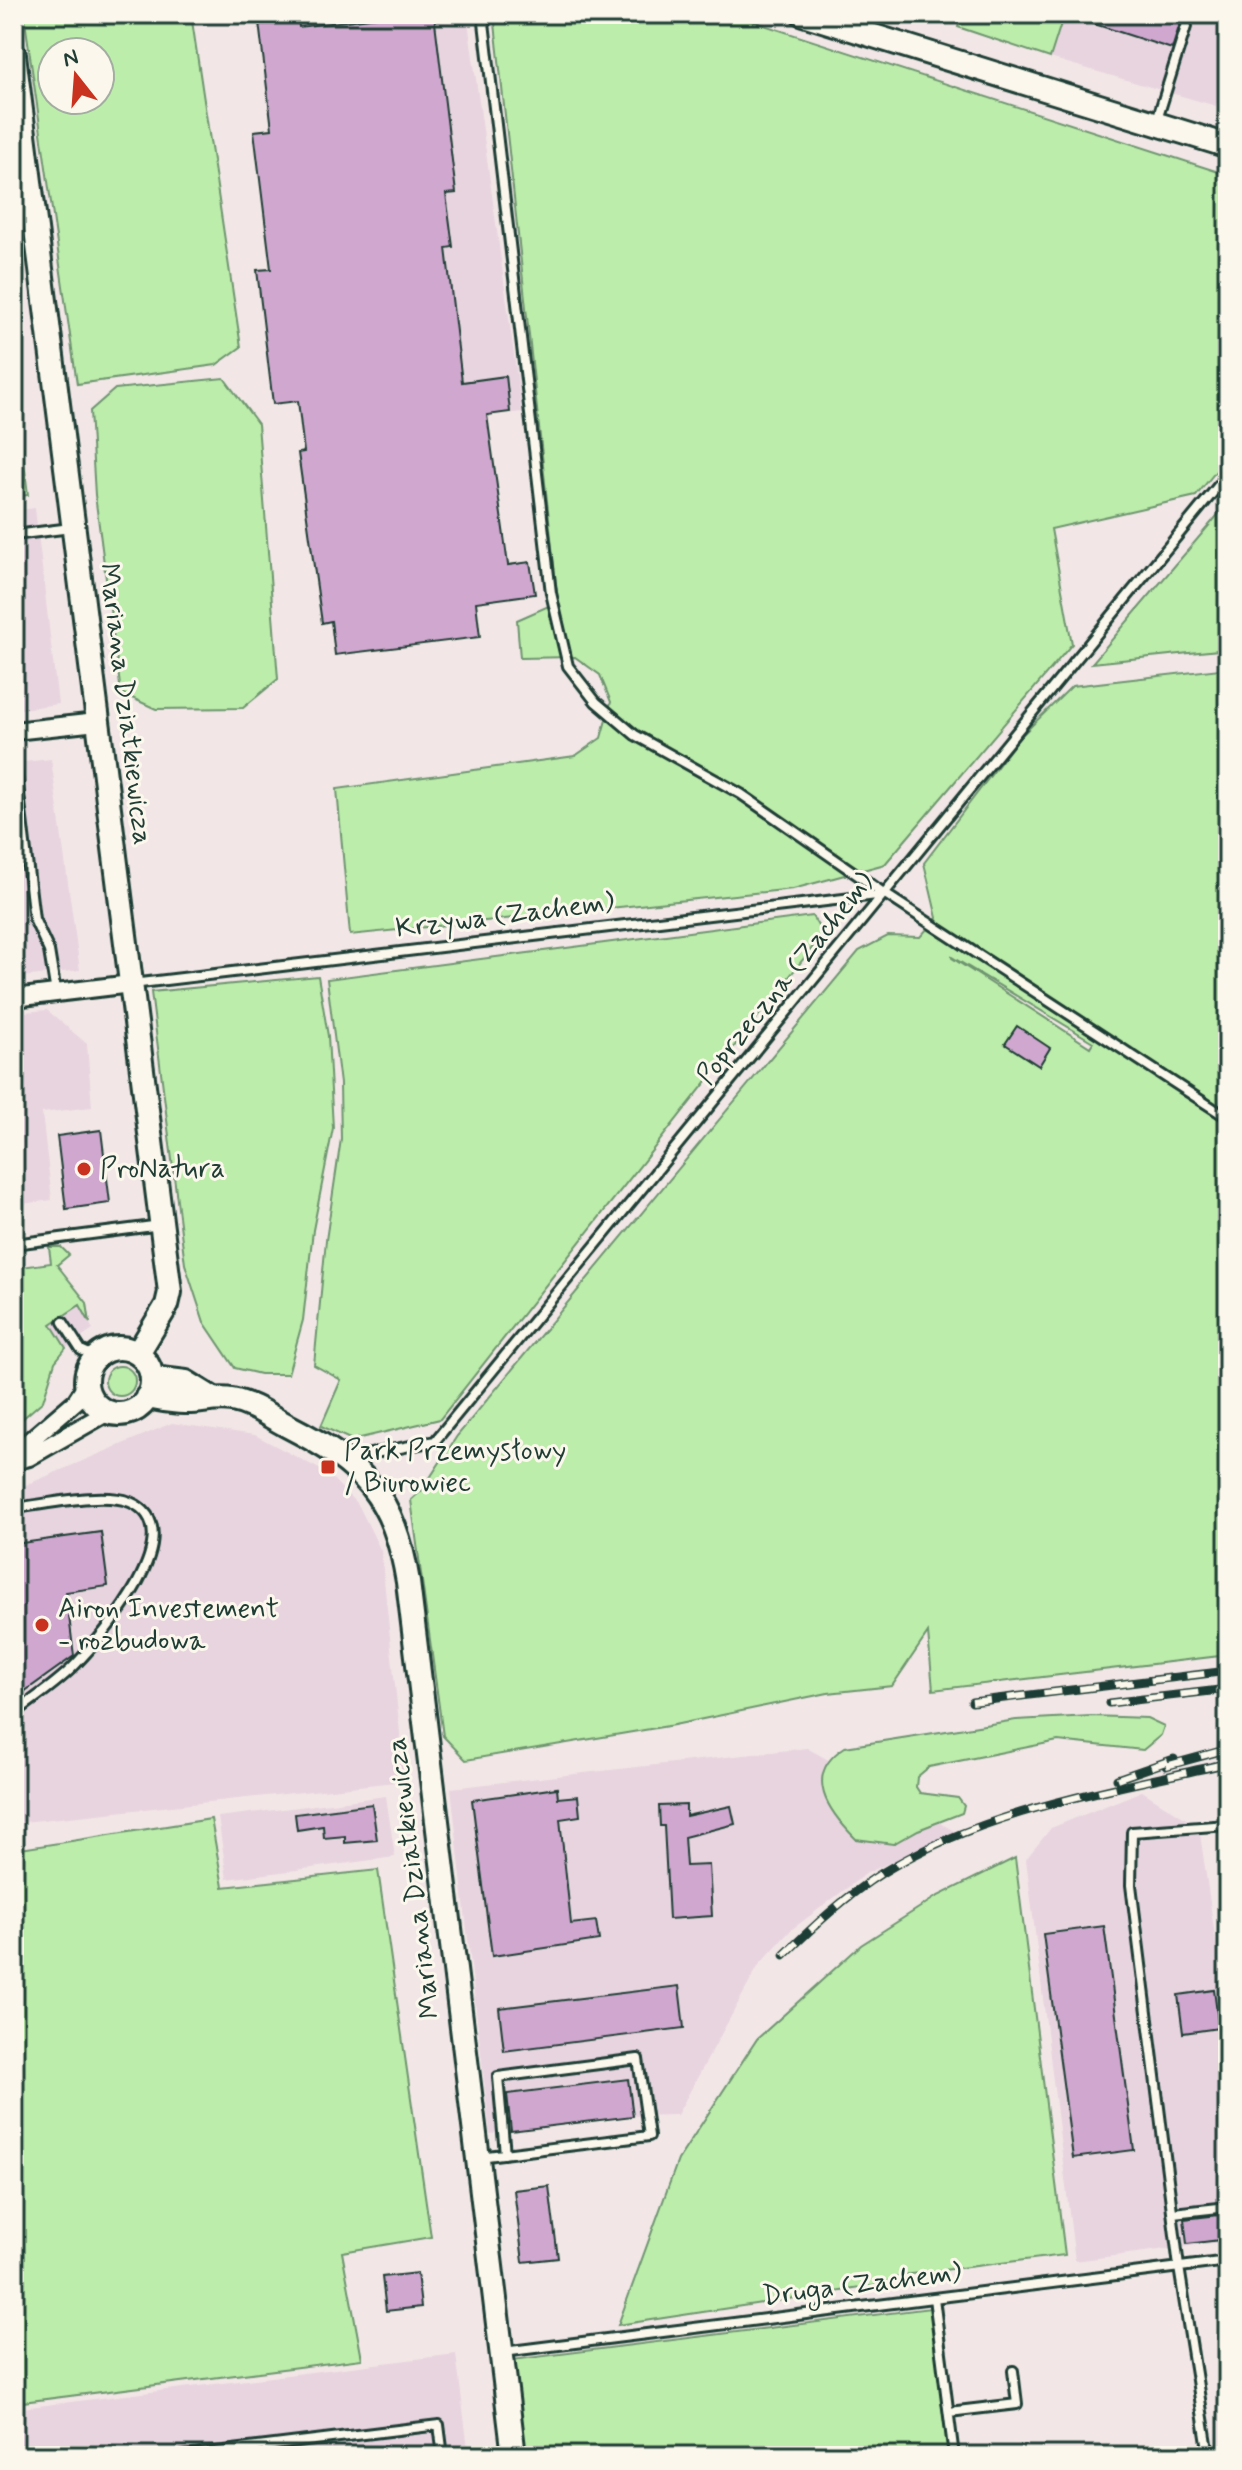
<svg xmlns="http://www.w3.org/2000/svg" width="1242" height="2470" viewBox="0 0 1242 2470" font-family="Mynerve,sans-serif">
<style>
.built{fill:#e8d4df}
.green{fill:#bdedab;stroke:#6e9570;stroke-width:2;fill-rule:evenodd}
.building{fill:#d0a8cf;stroke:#1f3d34;stroke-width:2}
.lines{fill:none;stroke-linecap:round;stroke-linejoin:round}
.lane-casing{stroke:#1f3d34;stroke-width:14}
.street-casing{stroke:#1f3d34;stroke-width:22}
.secondary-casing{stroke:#1f3d34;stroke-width:28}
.lane{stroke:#fbf7ec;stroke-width:8}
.street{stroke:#fbf7ec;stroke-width:16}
.secondary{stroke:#fbf7ec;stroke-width:22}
.rail-casing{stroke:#1f3d34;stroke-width:9}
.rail{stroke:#fbf7ec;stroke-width:6;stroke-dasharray:18;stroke-linecap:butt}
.poi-dot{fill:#c8321e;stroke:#fbf7ec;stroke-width:3}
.labels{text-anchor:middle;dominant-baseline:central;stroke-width:6;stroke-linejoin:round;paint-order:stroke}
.street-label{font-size:28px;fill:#1f3d34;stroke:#fbf7ec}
.poi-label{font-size:28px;fill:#1f3d34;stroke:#fbf7ec;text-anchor:start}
</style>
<rect width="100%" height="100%" fill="#f2e7e6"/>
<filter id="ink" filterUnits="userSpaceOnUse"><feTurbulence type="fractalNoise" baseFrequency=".0125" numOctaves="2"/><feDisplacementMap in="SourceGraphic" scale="16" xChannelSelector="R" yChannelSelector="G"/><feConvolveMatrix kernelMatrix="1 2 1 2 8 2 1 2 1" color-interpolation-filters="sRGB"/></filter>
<g filter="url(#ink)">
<path class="built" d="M258,14H467L522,412L302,438L298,401L273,404L257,270L271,268L254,131L272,129Z
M1064,14H1228V64L1216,106L1050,58Z
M35,508L58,704L14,710V511Z
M51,759L80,970L14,978V763Z
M47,1010L87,1044L92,1107L42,1113L52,1200L14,1205V1013Z
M81,1305L93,1330L66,1348L51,1324Z
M172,1423L255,1435L327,1473L359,1506L381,1551L405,1781L14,1823V1490Z
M807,1748L956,1832L867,1873L791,1930L759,1965L677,2115L633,2116L490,2134L451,1788Z
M1142,1791L1199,1827L1228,2026V2241L1075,2261L1026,1859L1051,1828Z
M386,1796L395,1857L227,1879L218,1817Z
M456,2354L469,2456H14V2409Z"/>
<path class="green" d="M24,14H191L241,347L216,365L77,384ZM52,52H100V100H52Z
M494,14H730L1228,175V456L1196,496L1051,529L1072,644L885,864L793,889L350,935L337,789L575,756L601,738L611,702L600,675L575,657L520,658L517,620L558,602Z
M962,14H1064L1050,58L958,27Z
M224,378L258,424L278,679L243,708L156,709L121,693L95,495L90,411L115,389Z
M14,380L28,495L14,497Z
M1228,503V649L1092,663Z
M1228,668V1655L933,1690L928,1633L892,1686L828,1693L674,1725L466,1760L443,1736L411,1500L422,1490L457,1436L859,951L888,936L920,937L937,918L924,863L1019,738L1072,686ZM952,957L1093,1042L1090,1047L952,958Z
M812,916L823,934L440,1419L352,1440L321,1426L341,1380L314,1365L326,1240L341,1139L340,1084L327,979Z
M318,976L328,1036L333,1128L313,1230L303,1320L288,1374H260L235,1368L204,1322L185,1264L151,992Z
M49,1247H61L69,1255L57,1265L87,1303L90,1323L80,1305L51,1324L66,1348L55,1362L43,1401L14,1426V1268L51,1263Z
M105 1381a15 15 0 1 1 30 0a15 15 0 1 1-30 0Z
M1091,1716L1147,1718L1164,1726L1161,1735L1143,1750L1058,1741L929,1767L917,1777L916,1787L920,1793L958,1798L964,1806L962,1813L918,1830L893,1844L856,1839C829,1812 801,1775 845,1747L1016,1720Z
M211,1819L223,1887L378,1870L431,2237L342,2252L362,2359L14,2403V1850Z
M1015,1858L1065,2255L903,2275L880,2285L618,2325L678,2160L757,2039L861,1945L936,1897Z
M930,2308L949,2456H524L512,2360Z"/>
<path class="building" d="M258,14H297L299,27L402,14H434L456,193L446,194L453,247L446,248L462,382L506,376L510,412L487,415L508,565L530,562L535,594L476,602L480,637L335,655L331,621L322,623L298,453L304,452L298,401L273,404L257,270L271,269L254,131L272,129Z
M1074,14H1183L1172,49L1073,17Z
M1017,1026L1050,1048L1039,1066L1005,1044Z
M101,1130L110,1203L66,1209L57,1136Z
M101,1532L108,1586L66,1592L74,1656L14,1699V1544Z
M557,1788L558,1798L578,1796L580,1816L560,1819L571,1924L596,1921L599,1940L492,1956L472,1800Z
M372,1804L377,1840L345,1843V1836L324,1838L323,1826L297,1830L295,1814Z
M686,1805V1816L731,1806L735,1824L684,1837L686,1866L709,1865L712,1916L669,1919L664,1826H660L659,1806Z
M1104,1926L1134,2150L1073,2158L1043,1934Z
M679,1986L684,2028L504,2051L499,2008Z
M1214,1990L1219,2028L1183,2033L1178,1995Z
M628,2079L633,2116L511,2131L507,2094Z
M549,2186L558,2258L523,2262L514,2190Z
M1228,2214V2239L1187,2244L1184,2219Z
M417,2273L421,2307L386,2311L382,2277Z"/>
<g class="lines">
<defs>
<path id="lane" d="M445,14H458
M483,14L551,593L568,666L596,702L635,735L741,794L885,894L1228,1118
M855,29L859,14
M1156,123L1190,14
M14,535L71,528
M14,752L34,919L49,951L56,993
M132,984L885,894
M14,1244L161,1225
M63,1322L81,1350L96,1357
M350,1458L435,1441L1228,474
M14,1508C44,1505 102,1491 130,1502C195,1529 103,1636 76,1664C58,1683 34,1698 14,1714
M479,2157L649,2136L638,2059L498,2077L505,2154
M1173,2213L1228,2207
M934,2298L954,2456
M503,2352L1228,2261
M949,2412L1017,2404L1013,2371
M183,2456L439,2425L443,2456
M1209,2456L1179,2267L1131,1885L1132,1832L1228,1825"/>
<path id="street" d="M14,731L97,722
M14,998L131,984
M14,1454L76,1401L86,1386
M14,1461L29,1457L108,1412"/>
<path id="secondary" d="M803,14L1228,146
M14,55L170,1292L167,1305L138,1353
M86 1381a33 33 0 1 1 66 0a33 33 0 1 1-66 0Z
M153,1378L186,1382L212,1398
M147,1397C159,1399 172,1402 184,1402C201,1403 215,1397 232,1400C253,1404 269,1416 288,1426C364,1465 394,1496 408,1582L514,2456"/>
</defs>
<use href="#lane" class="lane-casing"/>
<use href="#street" class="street-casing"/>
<use href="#secondary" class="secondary-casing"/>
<use href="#lane" class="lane"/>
<use href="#street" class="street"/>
<use href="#secondary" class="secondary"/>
<defs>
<path id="rail" d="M972,1702L1228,1671
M1109,1703L1228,1689
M1166,1766L1228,1749
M1117,1779L1174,1759
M784,1955C815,1925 846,1896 882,1873C986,1809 1111,1790 1228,1763"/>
</defs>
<use href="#rail" class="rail-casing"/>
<use href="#rail" class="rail"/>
</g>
</g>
<g class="poi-dot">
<circle cx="84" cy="1169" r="8"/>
<rect x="320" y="1459" width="16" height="16" rx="4"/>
<circle cx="42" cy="1625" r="8"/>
</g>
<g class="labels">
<g class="street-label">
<text transform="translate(125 704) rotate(83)">Mariana Dziatkiewicza</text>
<text transform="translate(505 916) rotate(-7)">Krzywa (Zachem)</text>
<text transform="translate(786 979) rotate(-51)">Poprzeczna (Zachem)</text>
<text transform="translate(414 1878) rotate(-97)">Mariana Dziatkiewicza</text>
<text transform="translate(862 2285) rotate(-7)">Druga (Zachem)</text>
</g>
<g class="poi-label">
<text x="100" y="1169">ProNatura</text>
<text x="344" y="1451">Park Przemysłowy<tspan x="344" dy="32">/ Biurowiec</tspan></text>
<text x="58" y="1609">Airon Investement<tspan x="58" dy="32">- rozbudowa</tspan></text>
</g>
</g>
<rect width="1242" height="2470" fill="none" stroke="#fbf7ec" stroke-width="48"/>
<rect x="24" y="24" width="1194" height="2422" fill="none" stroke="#1f3d34" stroke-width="3" filter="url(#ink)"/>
<g transform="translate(76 76) rotate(343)"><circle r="38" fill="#fbf7ec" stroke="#a3ada2" stroke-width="2"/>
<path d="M0-6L14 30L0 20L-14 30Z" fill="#c8321e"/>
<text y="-12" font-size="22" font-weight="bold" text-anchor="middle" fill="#1f3d34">N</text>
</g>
</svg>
